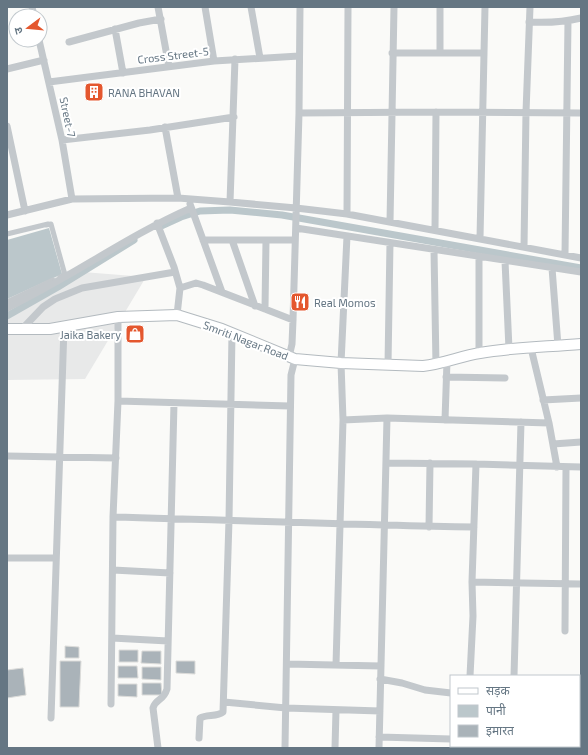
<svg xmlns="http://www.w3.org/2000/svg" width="588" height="755" viewBox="0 0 588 755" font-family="'Exo 2','Noto Sans Devanagari',sans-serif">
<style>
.built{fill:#e8e9e9}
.water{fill:#bbc7cb}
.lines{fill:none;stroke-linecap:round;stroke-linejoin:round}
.canal{stroke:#bbc7cb;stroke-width:7}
.building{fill:#aab3b9;stroke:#dcdcda}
.secondary-casing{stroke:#b3babf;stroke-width:12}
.pedestrian{stroke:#c3c8cc;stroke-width:5}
.minor{stroke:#c3c8cc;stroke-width:7}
.secondary{stroke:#fff;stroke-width:10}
.labels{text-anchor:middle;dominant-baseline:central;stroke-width:4;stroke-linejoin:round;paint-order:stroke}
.street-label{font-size:11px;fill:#657683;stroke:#fff}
.poi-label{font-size:11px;fill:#657683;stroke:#fff;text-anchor:start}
</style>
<rect width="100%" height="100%" fill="#fafaf8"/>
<path class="built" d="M7,266L146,277L85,379L7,380Z"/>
<path class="water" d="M49,228L62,274L7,299V240Z"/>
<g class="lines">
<path class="canal" d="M159,227L181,217L200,211L230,210L282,215L581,268
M7,316L58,287L134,240"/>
</g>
<path class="building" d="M100,83L103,98L88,100L86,86Z
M65,646L79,647V658H65Z
M119,650H138V662H119Z
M142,651H161V664L141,663Z
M60,661H81L79,707H60Z
M176,661H195V674L176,673Z
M118,666H137L138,678H118Z
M142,667H161V680L142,679Z
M23,668L26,695L7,698V670Z
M142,683H161L162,695H142Z
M118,684H137V697L118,696Z"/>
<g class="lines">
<defs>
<path id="secondary" d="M7,329H50L118,317L177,315L222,329L295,359L341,363L423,366C443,364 461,356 480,353C513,347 547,347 581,344"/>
</defs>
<use href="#secondary" class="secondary-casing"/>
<path class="pedestrian" d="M46,225L51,224L65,275L60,277
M7,234L48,224
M7,302L53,280"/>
<path class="minor" d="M32,7L34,16
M158,7L169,67
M205,7L214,61
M251,7L260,58
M440,7V53
M529,22C547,23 564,22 581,18
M115,29L123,73
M39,40L62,140L72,199
M69,42L139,23L161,19
M392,53H483
M7,69L44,60
M49,82L214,61L299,56
M299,113L436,112L581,113
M7,126L25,211
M165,127L178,198
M62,140L150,130L234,117
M230,202L235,59
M190,204L222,292
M347,214L348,7
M7,215L72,199L178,198L230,202L296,208L347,214L581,258
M390,222L394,7
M157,223L174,267L180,288L177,315
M296,228L581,272
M435,230L436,112
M480,238L485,7
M203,240H295
M232,240L255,306
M524,247L526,112L530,7
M434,250L436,365
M565,254L568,21
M479,257V353
M505,261L509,349
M552,268L558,346
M180,288L196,283L203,285L293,320
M7,308C70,278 127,236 191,208
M265,309L266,240
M23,328L43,307L55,299L82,288L175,272
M531,348L549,423L557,467
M289,357L292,344L293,320L299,113L300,7
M388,365L390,243
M446,377L505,378
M543,400L581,398
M118,401L290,406
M343,420L387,418L549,423
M445,420L447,361
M553,444L581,442
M7,456L116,458
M386,463L476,464L581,467
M113,517C233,520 354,525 474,527
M429,527L430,463
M7,558H56
M113,570L170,573
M472,582L581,584
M565,631L566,467
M112,638L168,641
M287,664L381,666
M336,665L343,420L341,363L347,236
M470,676L473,616L472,582L476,464
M514,676L521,422
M380,679L402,683L425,690L451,693
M224,702L286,708L380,711
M111,704L113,517L118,401V317
M51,718L64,327
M379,737L451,739
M199,738L200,718C207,714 217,717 223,712L229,520L232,333
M462,746V748
M158,748L153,708C156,698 163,702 167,689L174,403
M285,748L291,375L295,359
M335,748L336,710
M379,748L387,418"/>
<use href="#secondary" class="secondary"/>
</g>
<defs>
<symbol id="building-square" viewBox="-11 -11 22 22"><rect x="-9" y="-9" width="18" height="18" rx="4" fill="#e4572e" stroke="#fff"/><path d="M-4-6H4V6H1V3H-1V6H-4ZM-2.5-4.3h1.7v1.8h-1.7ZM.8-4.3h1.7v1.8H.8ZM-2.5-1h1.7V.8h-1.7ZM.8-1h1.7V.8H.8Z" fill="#fff"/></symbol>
<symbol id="restaurant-square" viewBox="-11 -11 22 22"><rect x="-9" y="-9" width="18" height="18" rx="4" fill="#e4572e" stroke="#fff"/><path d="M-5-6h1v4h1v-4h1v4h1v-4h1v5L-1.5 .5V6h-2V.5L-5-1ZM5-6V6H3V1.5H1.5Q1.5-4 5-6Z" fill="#fff"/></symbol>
<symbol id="shop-square" viewBox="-11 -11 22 22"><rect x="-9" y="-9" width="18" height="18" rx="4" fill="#e4572e" stroke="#fff"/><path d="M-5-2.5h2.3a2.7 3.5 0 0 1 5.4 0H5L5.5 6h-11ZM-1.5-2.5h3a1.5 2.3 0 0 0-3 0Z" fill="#fff"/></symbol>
</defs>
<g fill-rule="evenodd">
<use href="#building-square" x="83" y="81" width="22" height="22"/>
<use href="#restaurant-square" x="289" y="291" width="22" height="22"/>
<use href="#shop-square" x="124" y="323" width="22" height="22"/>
</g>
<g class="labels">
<g class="street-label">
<text transform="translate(173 55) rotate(-7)">Cross Street-5</text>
<text transform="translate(68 117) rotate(78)">Street-7</text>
<text transform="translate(246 340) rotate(21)">Smriti Nagar Road</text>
</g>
<g class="poi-label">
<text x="108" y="92">RANA BHAVAN</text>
<text x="314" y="302">Real Momos</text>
<text x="121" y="334" text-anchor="end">Jaika Bakery</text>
</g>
</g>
<rect width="588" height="755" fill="none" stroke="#657683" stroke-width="16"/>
<rect x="450" y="675" width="130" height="72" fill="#ffffff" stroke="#c1c8cd"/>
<rect x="458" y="688" width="20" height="6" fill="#ffffff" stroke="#c1c8cd"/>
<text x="486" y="695" font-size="12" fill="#657683">सड़क</text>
<rect x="458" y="705" width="20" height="12" fill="#bbc7cb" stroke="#c1c8cd"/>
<text x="486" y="715" font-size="12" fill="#657683">पानी</text>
<rect x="458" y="725" width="20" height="12" fill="#aab3b9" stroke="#c1c8cd"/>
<text x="486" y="735" font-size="12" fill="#657683">इमारत</text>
<g transform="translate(28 28) rotate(254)"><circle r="19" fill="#ffffff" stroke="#c1c8cd"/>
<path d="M0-3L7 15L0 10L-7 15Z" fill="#e4572e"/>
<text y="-6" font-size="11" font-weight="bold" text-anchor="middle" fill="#657683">उ</text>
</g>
</svg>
